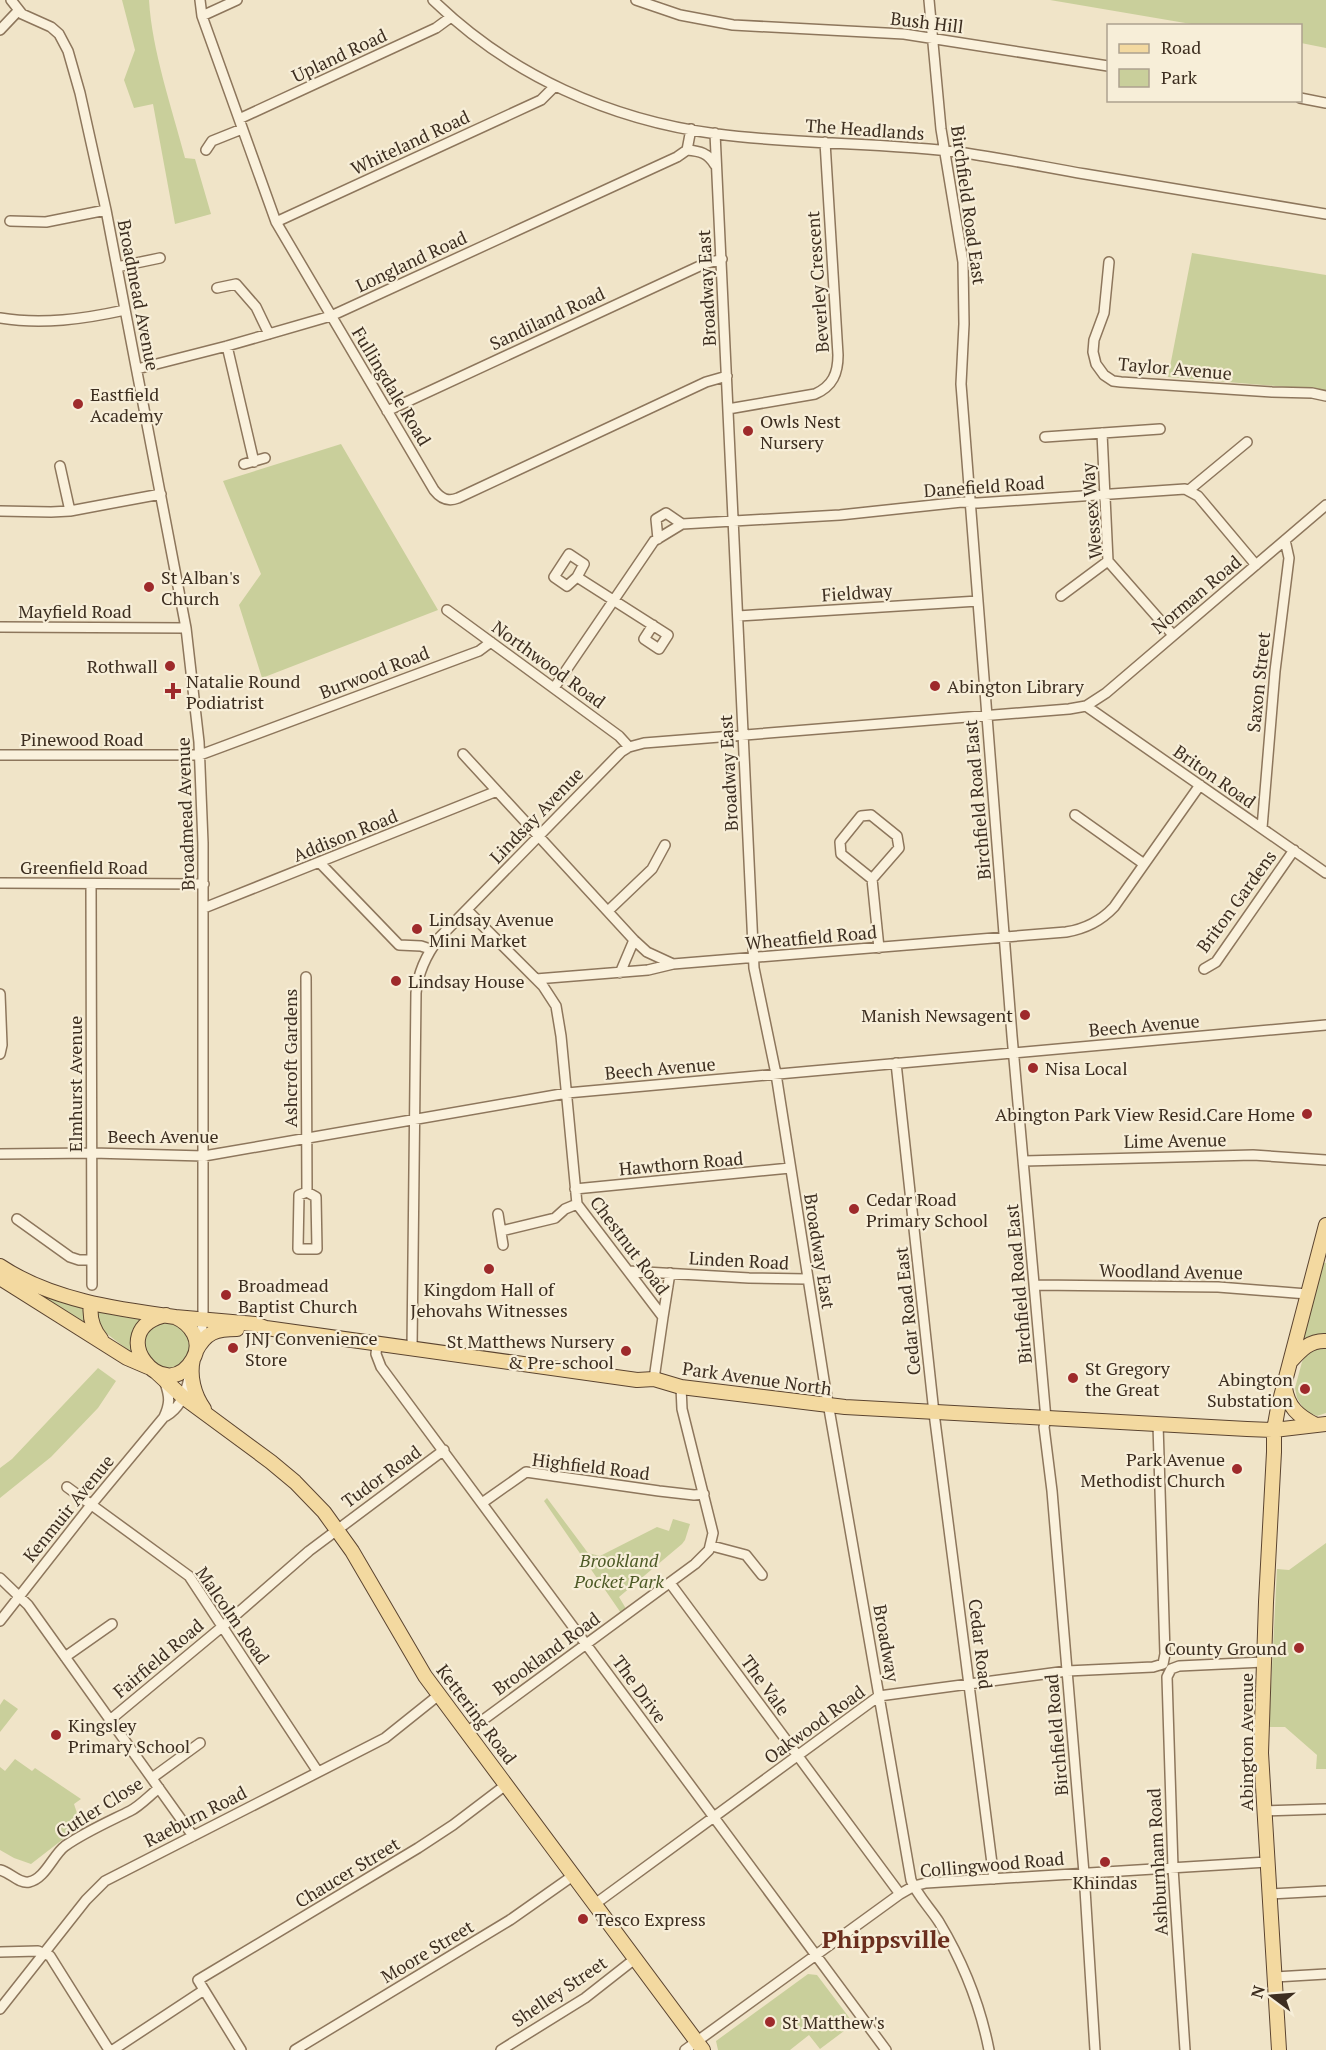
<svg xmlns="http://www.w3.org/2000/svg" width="1326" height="2050" viewBox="0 0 1326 2050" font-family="'PT Serif',serif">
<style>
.green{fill:#c9cf9b}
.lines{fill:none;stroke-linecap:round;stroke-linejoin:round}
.street-casing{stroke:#8d765c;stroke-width:12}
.primary-casing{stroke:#5b4430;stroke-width:16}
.street{stroke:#faf1dc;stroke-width:9}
.primary{stroke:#f3d9a0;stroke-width:14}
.poi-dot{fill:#9e2a2b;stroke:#f7eed8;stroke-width:2}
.labels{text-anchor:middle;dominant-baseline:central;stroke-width:4.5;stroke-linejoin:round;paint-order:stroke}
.street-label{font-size:18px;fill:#3d2e20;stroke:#f7eed8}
.poi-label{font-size:18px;fill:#3d2e20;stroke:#f7eed8;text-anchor:start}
.park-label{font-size:18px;font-style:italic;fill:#4d5a26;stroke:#f7eed8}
.district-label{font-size:24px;font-weight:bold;fill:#6b2e1e;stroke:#f7eed8}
</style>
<rect width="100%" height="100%" fill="#f0e4c8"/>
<path class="green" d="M122,0H149C152,51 172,108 185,158L195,159L211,214L175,224L153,104L134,108L124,80L135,50Z
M1050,0H1326V48L1301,43L1300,26L1197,25Z
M1192,253L1326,275V392L1310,389L1168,377Z
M341,444L438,610L262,678L239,605L261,574L223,481Z
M1321,1262L1326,1263V1335C1315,1334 1308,1338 1300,1344Z
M29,1287L86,1309L88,1325L26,1291Z
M95,1311L146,1318L134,1352L132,1353L98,1327Z
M164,1322C169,1323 175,1323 179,1325C195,1335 193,1359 177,1367C174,1369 167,1369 163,1369L144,1353C146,1335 146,1328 164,1322Z
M1319,1347L1326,1348V1413L1317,1416L1305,1411L1297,1398L1295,1388L1302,1362L1306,1355Z
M98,1368L116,1381L98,1408L51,1457L0,1498V1468L12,1459Z
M547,1498L588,1553L600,1556L657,1527L669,1531L673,1519L690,1524L685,1540L682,1544L619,1597L628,1612L623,1616L544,1501Z
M1326,1543V1769H1316L1317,1755L1285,1727H1269L1277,1569L1289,1570Z
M4,1699L18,1709L0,1732V1705Z
M15,1759L32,1771L35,1768L81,1799L74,1804L77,1813L67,1827L71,1833L31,1864L14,1858L0,1850V1767L5,1771Z
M808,1974L817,1975L851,2020L852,2025L820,2049L809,2035L790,2050H718L716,2041Z"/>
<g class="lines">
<defs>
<path id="street" d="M11,0L22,14L51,27L59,34L68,51L80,93L106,210L186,628L199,742L203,843V1319L200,1343
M200,0L202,16L276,222L434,490C441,499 448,502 458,498L706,382L727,376
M433,0C510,75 610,120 717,134C799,145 883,142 965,153C1005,159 1045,167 1085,174C1165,187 1246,201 1326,214
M636,0L680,15L733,25L904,34L1108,66
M929,0L941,129L963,262L964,324L961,384L1012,1036L1046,1419L1044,1427L1052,1491L1084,1873L1095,2050
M202,16L237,0
M0,30L18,11
M1300,98L1326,103
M239,119L436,28L451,17
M715,133L754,968L776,1074L824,1380L911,1880C917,1895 930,1908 939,1922C963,1962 980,2004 989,2050
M206,150L212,141L242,129
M687,150C700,151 708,153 715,165
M10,221L46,222L106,210
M276,222L541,100L555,86
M1109,262L1104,313L1094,340L1093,352L1096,364L1104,375L1113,381L1121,382L1272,392L1312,393L1326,396
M117,267L160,258
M217,288L236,284L256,307L269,334
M0,318C42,325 84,319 125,310
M227,346L254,462
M137,369L227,346L331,316L677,157L687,150L691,129
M728,409L815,394C833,386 838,373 838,355L825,142
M387,411L704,264L722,259
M1102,433L1108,561L1173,635
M1045,437L1160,429
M244,464L265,458
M60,466L70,511
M1189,490L1247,442
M0,511L51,512L70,511L161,494
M658,539L656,519L666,513L682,524
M577,577L584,564L569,554L554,577L567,586L577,577L668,635L659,649L644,639L653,625
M1061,596L1108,561
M447,610L619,736L629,747
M738,616L978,601
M0,627L186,628
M554,688L654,541L682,524L840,515L962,502L978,503L1185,489L1198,496L1256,565
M1086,706L1326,873
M463,754L634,940L647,952L673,964
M0,755H200L479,651L491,642
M1075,815L1144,864
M1262,828L1275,671L1289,558L1285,540
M320,863L399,945L421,946L430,949
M872,879L899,848L897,836L871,815L861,816L840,842L841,854L872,879L879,948
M0,883L204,884
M91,884L92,1285
M204,908L497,791
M467,910L543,986L556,1006L561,1036L577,1204L663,1317L654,1379
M608,911L652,869L665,845
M1204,969L1216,962L1294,850
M620,973L634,940
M306,977L307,1192L316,1197L317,1249H298L299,1195L307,1192
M536,979L648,970L673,964L1066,932C1085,929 1100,922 1114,907L1200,785
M0,994L2,1045L0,1054
M896,1063L934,1413L994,1879
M0,1154L92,1153L204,1156L567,1093L1326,1025
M1024,1161L1253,1155L1326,1160
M575,1189L790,1168
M498,1214L503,1245
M17,1219L70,1257L79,1260H92
M501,1231L555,1218L565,1209L577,1204
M628,1271L749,1278L807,1279
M1035,1285L1218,1287L1307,1294
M663,1317L670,1273
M377,1344L376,1354L381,1367L886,2050
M412,1348L416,993C418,973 426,955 439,938L621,752L629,747L644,743L1069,709L1086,706L1106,693L1326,505
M166,1416C180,1408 186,1393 189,1378
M67,1487L189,1576L318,1772
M482,1503L526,1472L659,1491L694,1495L704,1494
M712,1546L746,1555L762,1575
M0,1578L28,1605L193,1836
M670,1583L900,1894
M0,1621L91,1505L164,1417C170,1404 170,1397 165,1383
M65,1657L112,1624
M110,1720L223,1626L309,1551L444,1450
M468,1731L695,1564L709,1550L713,1533L682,1409L681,1387
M152,1778L200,1743
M1263,1811L1326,1809
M0,1870C10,1872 19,1884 29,1882C45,1879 53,1855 65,1846C85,1832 108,1822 130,1811C140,1806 150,1795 159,1788
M1269,1894L1326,1891
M595,1904L879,1696L1067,1671L1153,1667L1163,1664L1165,1654L1158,1424
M0,1952L38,1951L50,1956L109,2050
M1275,1977L1326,1974
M0,2009L86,1900L105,1881L385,1738L440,1694
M113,2050L204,1990
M241,2050L198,1980L418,1848L453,1825L507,1784
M295,2050L510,1920L574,1875
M501,2050L585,1998L636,1958
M685,2050L900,1894L914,1886L926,1883L1267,1862
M1185,2050L1173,1868L1167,1677L1171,1669L1179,1666L1264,1662"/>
<path id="primary" d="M0,1266C51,1300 116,1309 175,1317C191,1324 203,1341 193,1359C165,1409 101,1330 166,1315
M0,1278L127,1358L148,1367
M91,1303C89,1317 92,1328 101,1339
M175,1317L255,1324L266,1328L637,1380L654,1379L681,1387L845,1407L1247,1429L1274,1430L1326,1424
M196,1351C206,1332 216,1329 237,1329
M193,1359C189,1376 194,1395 204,1409
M1291,1361C1301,1350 1310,1340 1326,1341
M155,1371L183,1397L271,1462L295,1482L324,1512L352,1551L425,1676L703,2050
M1285,1388C1288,1407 1298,1416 1316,1425
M1279,2050L1261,1753L1266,1602L1274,1452V1430L1278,1408L1326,1225"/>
</defs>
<use href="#street" class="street-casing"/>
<use href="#primary" class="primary-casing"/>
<use href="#street" class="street"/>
<use href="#primary" class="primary"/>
</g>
<g class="poi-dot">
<circle cx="78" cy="404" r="6"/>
<circle cx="748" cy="431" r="6"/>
<circle cx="149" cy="587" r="6"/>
<circle cx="170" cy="666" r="6"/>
<circle cx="935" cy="686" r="6"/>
<path d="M170 682h6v6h6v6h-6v6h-6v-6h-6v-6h6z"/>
<circle cx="417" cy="929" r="6"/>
<circle cx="396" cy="981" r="6"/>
<circle cx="1025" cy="1015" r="6"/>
<circle cx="1033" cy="1068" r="6"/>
<circle cx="1307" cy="1114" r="6"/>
<circle cx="854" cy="1209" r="6"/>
<circle cx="489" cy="1269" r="6"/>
<circle cx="226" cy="1295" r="6"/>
<circle cx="233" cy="1348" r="6"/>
<circle cx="626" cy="1351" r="6"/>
<circle cx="1073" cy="1378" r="6"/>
<circle cx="1305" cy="1389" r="6"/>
<circle cx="1237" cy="1469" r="6"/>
<circle cx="1299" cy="1648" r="6"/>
<circle cx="56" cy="1735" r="6"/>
<circle cx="1105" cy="1862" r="6"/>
<circle cx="583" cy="1919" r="6"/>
<circle cx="770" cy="2022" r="6"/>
</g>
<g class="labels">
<g class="street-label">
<text transform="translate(927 22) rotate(7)">Bush Hill</text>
<text transform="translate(339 55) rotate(-25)">Upland Road</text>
<text transform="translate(865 129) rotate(4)">The Headlands</text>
<text transform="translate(410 142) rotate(-25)">Whiteland Road</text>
<text transform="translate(969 205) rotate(82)">Birchfield Road East</text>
<text transform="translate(411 261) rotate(-25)">Longland Road</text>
<text transform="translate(817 282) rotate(-94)">Beverley Crescent</text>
<text transform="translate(706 288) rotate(-93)">Broadway East</text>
<text transform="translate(139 295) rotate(79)">Broadmead Avenue</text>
<text transform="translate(547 318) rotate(-25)">Sandiland Road</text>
<text transform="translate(1175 368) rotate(5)">Taylor Avenue</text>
<text transform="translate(392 386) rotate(59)">Fullingdale Road</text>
<text transform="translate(984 486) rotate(-4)">Danefield Road</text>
<text transform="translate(1091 511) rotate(-95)">Wessex Way</text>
<text transform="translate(857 592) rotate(-4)">Fieldway</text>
<text transform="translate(1196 594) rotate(-40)">Norman Road</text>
<text x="75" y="611">Mayfield Road</text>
<text transform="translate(549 664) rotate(36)">Northwood Road</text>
<text transform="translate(374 672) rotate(-21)">Burwood Road</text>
<text transform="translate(1258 682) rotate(-84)">Saxon Street</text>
<text x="82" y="739">Pinewood Road</text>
<text transform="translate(728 773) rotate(-93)">Broadway East</text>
<text transform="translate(1215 776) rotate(35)">Briton Road</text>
<text transform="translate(977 800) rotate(-95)">Birchfield Road East</text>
<text transform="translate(185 814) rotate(-92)">Broadmead Avenue</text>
<text transform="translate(536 815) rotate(-46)">Lindsay Avenue</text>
<text transform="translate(345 835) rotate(-22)">Addison Road</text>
<text x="84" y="867">Greenfield Road</text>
<text transform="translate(1236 901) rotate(-54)">Briton Gardens</text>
<text transform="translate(811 937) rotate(-5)">Wheatfield Road</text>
<text transform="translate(1144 1025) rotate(-5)">Beech Avenue</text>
<text transform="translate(290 1058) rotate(-90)">Ashcroft Gardens</text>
<text transform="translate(660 1068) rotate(-5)">Beech Avenue</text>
<text transform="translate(75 1084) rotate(-90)">Elmhurst Avenue</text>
<text x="163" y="1136">Beech Avenue</text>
<text transform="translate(1175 1140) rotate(-1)">Lime Avenue</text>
<text transform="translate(681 1163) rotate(-5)">Hawthorn Road</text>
<text transform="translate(630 1245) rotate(53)">Chestnut Road</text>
<text transform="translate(820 1251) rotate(81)">Broadway East</text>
<text transform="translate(739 1260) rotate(3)">Linden Road</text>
<text transform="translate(1171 1271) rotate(1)">Woodland Avenue</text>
<text transform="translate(1018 1284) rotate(-95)">Birchfield Road East</text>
<text transform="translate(907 1311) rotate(-96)">Cedar Road East</text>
<text transform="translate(757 1378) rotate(8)">Park Avenue North</text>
<text transform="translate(591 1466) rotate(7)">Highfield Road</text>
<text transform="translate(381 1476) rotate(-36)">Tudor Road</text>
<text transform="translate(68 1508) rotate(-51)">Kenmuir Avenue</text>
<text transform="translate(233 1615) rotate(55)">Malcolm Road</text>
<text transform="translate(887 1643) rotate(80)">Broadway</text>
<text transform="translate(981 1644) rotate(83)">Cedar Road</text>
<text transform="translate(546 1653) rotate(-36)">Brookland Road</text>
<text transform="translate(158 1658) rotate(-40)">Fairfield Road</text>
<text transform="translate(766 1685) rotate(54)">The Vale</text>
<text transform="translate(640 1689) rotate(54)">The Drive</text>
<text transform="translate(477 1714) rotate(53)">Kettering Road</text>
<text transform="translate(814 1724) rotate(-36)">Oakwood Road</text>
<text transform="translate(1056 1735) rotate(-95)">Birchfield Road</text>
<text transform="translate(1246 1742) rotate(-90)">Abington Avenue</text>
<text transform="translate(99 1807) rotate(-32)">Cutler Close</text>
<text transform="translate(195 1816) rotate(-27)">Raeburn Road</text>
<text transform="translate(1157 1862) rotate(-93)">Ashburnham Road</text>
<text transform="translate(992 1864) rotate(-5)">Collingwood Road</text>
<text transform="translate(347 1872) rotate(-31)">Chaucer Street</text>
<text transform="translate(427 1951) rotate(-31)">Moore Street</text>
<text transform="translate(559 1991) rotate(-34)">Shelley Street</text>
</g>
<g class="poi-label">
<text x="90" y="394">Eastfield<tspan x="90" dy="21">Academy</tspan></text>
<text x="760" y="421">Owls Nest<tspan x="760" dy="21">Nursery</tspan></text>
<text x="161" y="577">St Alban's<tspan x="161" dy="21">Church</tspan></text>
<text x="158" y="666" text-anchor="end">Rothwall</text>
<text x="186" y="681">Natalie Round<tspan x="186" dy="21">Podiatrist</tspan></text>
<text x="947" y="686">Abington Library</text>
<text x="429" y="919">Lindsay Avenue<tspan x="429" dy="21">Mini Market</tspan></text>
<text x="408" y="981">Lindsay House</text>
<text x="1013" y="1015" text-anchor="end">Manish Newsagent</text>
<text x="1045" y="1068">Nisa Local</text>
<text x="1295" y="1114" text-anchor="end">Abington Park View Resid.Care Home</text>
<text x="866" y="1199">Cedar Road<tspan x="866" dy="21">Primary School</tspan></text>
<text x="238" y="1285">Broadmead<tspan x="238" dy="21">Baptist Church</tspan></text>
<text x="489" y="1289" text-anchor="middle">Kingdom Hall of<tspan x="489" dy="21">Jehovahs Witnesses</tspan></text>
<text x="245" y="1338">JNJ Convenience<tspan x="245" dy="21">Store</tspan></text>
<text x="614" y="1341" text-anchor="end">St Matthews Nursery<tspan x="614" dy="21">&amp; Pre-school</tspan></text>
<text x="1085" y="1368">St Gregory<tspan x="1085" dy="21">the Great</tspan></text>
<text x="1293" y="1379" text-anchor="end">Abington<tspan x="1293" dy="21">Substation</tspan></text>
<text x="1225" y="1459" text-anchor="end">Park Avenue<tspan x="1225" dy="21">Methodist Church</tspan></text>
<text x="1287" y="1648" text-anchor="end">County Ground</text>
<text x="68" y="1725">Kingsley<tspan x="68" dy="21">Primary School</tspan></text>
<text x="1105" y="1882" text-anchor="middle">Khindas</text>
<text x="595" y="1919">Tesco Express</text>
<text x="782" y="2022">St Matthew's</text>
</g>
<g class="park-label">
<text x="619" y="1560">Brookland<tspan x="619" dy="21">Pocket Park</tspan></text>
</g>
<g class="district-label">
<text x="886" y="1939">Phippsville</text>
</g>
</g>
<rect x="1107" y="24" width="195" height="78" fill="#f7eed8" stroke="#ada18e" stroke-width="1.5"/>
<rect x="1119" y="44" width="30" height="9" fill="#f3d9a0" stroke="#ada18e" stroke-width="1.5"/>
<text x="1161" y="54" font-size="18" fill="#3d2e20">Road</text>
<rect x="1119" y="69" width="30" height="18" fill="#c9cf9b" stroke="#ada18e" stroke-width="1.5"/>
<text x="1161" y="84" font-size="18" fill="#3d2e20">Park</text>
<g transform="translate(1272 1996) rotate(286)" stroke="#f7eed8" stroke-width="4.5" paint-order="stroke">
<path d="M0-4.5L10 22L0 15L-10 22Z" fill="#3d2e20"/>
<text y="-9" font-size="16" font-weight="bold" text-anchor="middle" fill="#3d2e20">N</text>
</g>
</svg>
